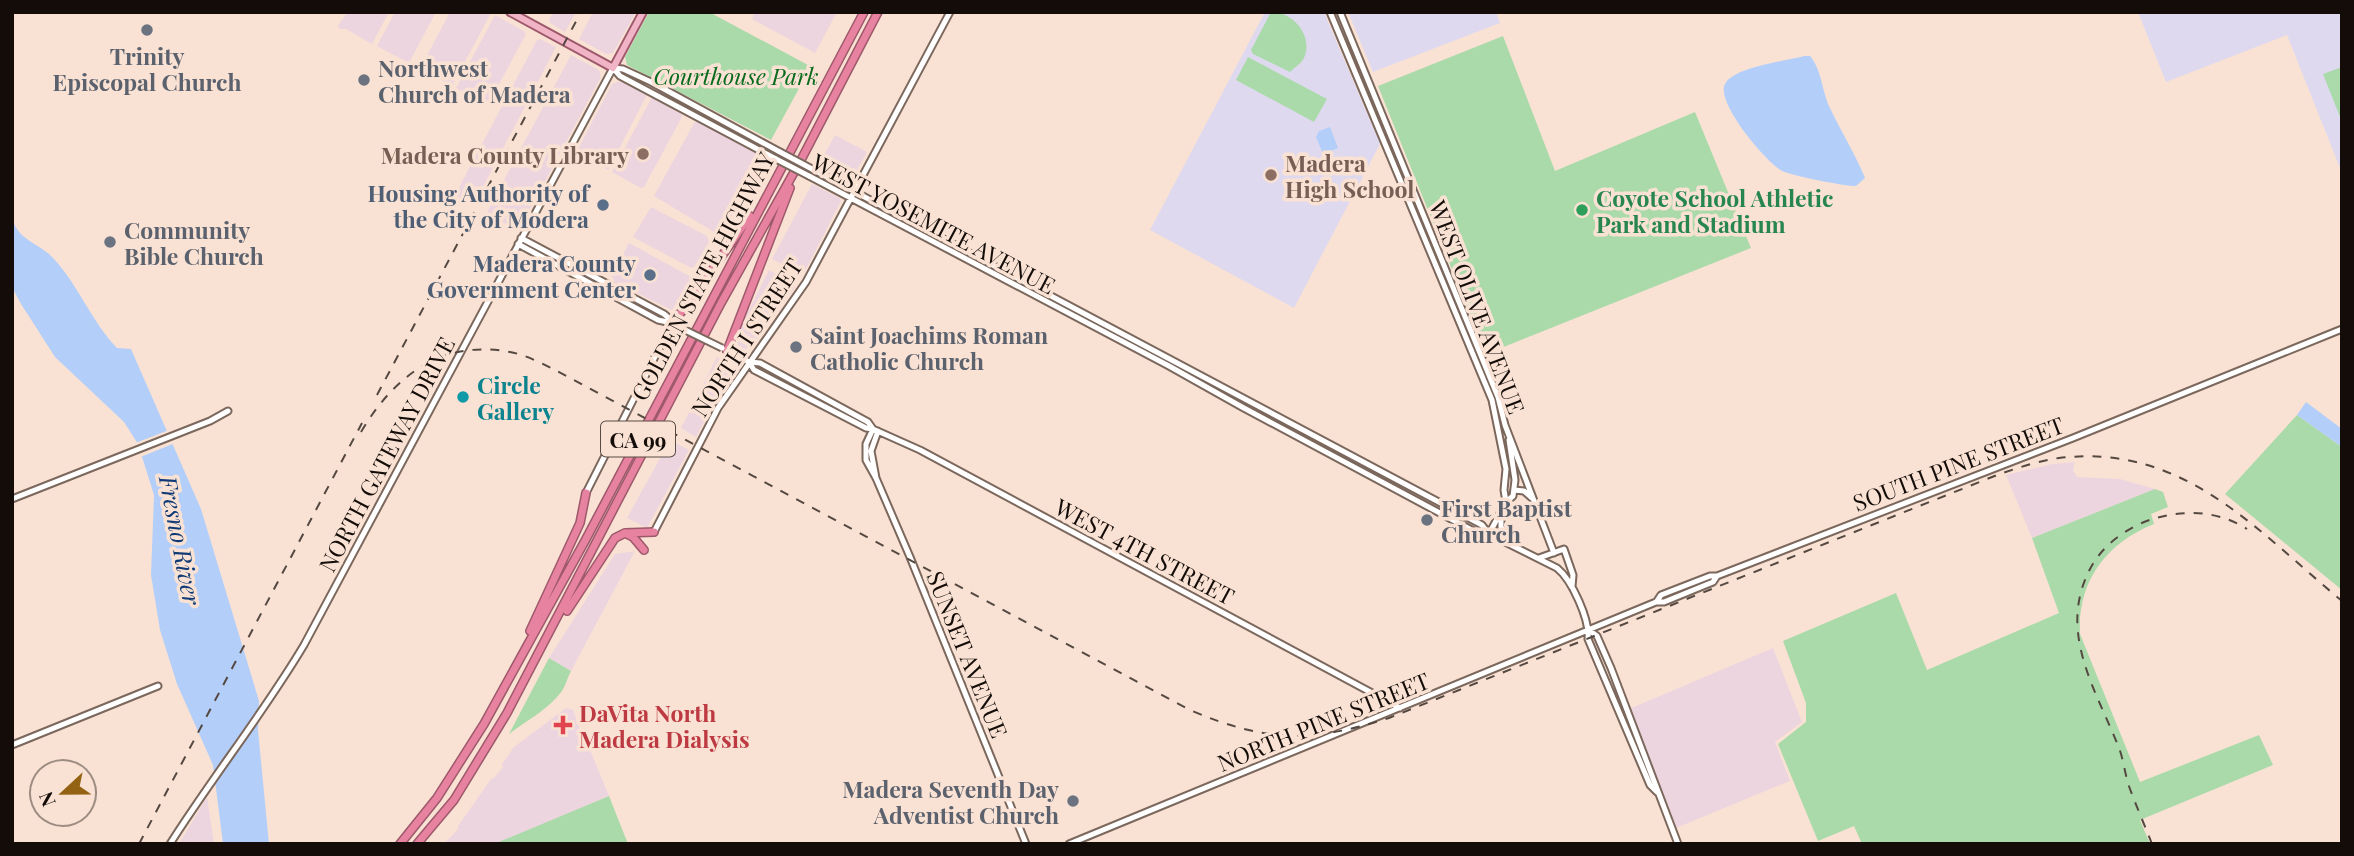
<svg xmlns="http://www.w3.org/2000/svg" width="2354" height="856" viewBox="0 0 2354 856" font-family="'Playfair Display',serif">
<style>
.commercial{fill:#edd5e0}
.education{fill:#dfd9ef}
.green{fill:#aadaaa}
.water{fill:#b3cff9}
.pier{fill:#f9e2d4}
.lines{fill:none;stroke-linecap:round;stroke-linejoin:round}
.secondary-casing{stroke:#7b675c;stroke-width:9}
.primary-casing{stroke:#9d596b;stroke-width:10}
.highway-casing{stroke:#9d596b;stroke-width:10}
.secondary{stroke:#fff;stroke-width:5}
.primary{stroke:#f1b4c6;stroke-width:6}
.highway{stroke:#e782a0;stroke-width:7}
.rail{stroke:#544841;stroke-width:2;stroke-dasharray:9 9;stroke-linecap:butt}
.secondary-bridge-casing{stroke:#7b675c;stroke-width:9;stroke-linecap:butt}
.secondary-bridge{stroke:#fff;stroke-width:5}
.worship-dot{fill:#6b7280;stroke:#f9e2d4;stroke-width:2.5}
.education-dot{fill:#8d6e63;stroke:#f9e2d4;stroke-width:2.5}
.service-dot{fill:#5c6f8a;stroke:#f9e2d4;stroke-width:2.5}
.leisure-dot{fill:#2e9e5b;stroke:#f9e2d4;stroke-width:2.5}
.culture-dot{fill:#0f9aa8;stroke:#f9e2d4;stroke-width:2.5}
.health-dot{fill:#e0444e;stroke:#f9e2d4;stroke-width:2.5}
.labels{text-anchor:middle;dominant-baseline:central;stroke-width:7;stroke-linejoin:round;paint-order:stroke}
.shield{fill:#f9e2d4;stroke:#584c45;stroke-width:2}
.shield-label{font-size:21px;font-weight:bold;fill:#130c08}
.worship-label{font-size:23px;font-weight:bold;fill:#5b616d;stroke:#f9e2d4;text-anchor:start}
.park-label{font-size:23px;font-style:italic;fill:#076a1c;stroke:#f9e2d4}
.education-label{font-size:23px;font-weight:bold;fill:#785e54;stroke:#f9e2d4;text-anchor:end}
.service-label{font-size:23px;font-weight:bold;fill:#4e5e75;stroke:#f9e2d4;text-anchor:end}
.leisure-label{font-size:23px;font-weight:bold;fill:#27864d;stroke:#f9e2d4;text-anchor:start}
.street-label{font-size:23px;fill:#130c08;stroke:#f9e2d4}
.culture-label{font-size:23px;font-weight:bold;fill:#0d838f;stroke:#f9e2d4;text-anchor:start}
.health-label{font-size:23px;font-weight:bold;fill:#be3a42;stroke:#f9e2d4;text-anchor:start}
.water-label{font-size:24px;font-style:italic;fill:#103a76;stroke:#f9e2d4}
</style>
<rect width="100%" height="100%" fill="#f9e2d4"/>
<path class="commercial" d="M348,12H389L372,44L346,29H339L338,25Z
M395,12H436L410,61L407,62L377,46Z
M450,12L491,13L452,86L423,70L421,67Z
M553,12H576L565,32L550,23L549,20Z
M593,12H636L613,53L606,54L579,39Z
M755,12H837L815,53L752,19Z
M495,15L524,31L526,34L489,103L486,104L456,88Z
M540,39L556,47L473,206L455,195L537,40Z
M571,55L599,70L601,77L521,226L514,228L486,214Z
M620,81L647,95L608,170L578,154L577,151L612,84Z
M652,97L681,114L682,117L644,187L641,188L612,172Z
M697,121L767,159L721,233L714,232L654,196L694,123Z
M835,135L867,152L850,183L818,166Z
M812,184L840,198L841,201L805,271L801,274L772,259Z
M651,207L707,236L709,242L694,267L691,268L633,237Z
M629,243L693,278L672,310L614,282L612,276Z
M769,270L793,283L795,287L760,336L750,348L745,349L737,346L741,326Z
M717,357L729,364L731,370L696,437L681,428Z
M670,440L689,450L647,528L627,518Z
M2075,462L2073,470L2077,477L2120,479L2155,489L2032,538L2006,475L2052,464Z
M635,551L571,671L549,658L615,554Z
M1773,648L1802,722L1775,742L1790,781L1676,828L1629,709Z
M566,708L573,710L587,749L590,750L609,796L497,844H444L458,829V826L491,779L494,778L503,767L502,764L514,747Z
M207,797L214,844H179Z"/>
<path class="education" d="M1265,12H1324L1380,144L1294,308L1150,230Z
M1348,12H1496L1500,23L1373,72Z
M2138,12H2342V173L2287,35L2166,82Z"/>
<path class="green" d="M649,12H709L808,65L809,70L771,140L627,65L625,57Z
M1271,12C1294,12 1315,37 1303,60C1300,64 1294,68 1290,72L1253,54L1251,50Z
M1503,36L1555,171L1695,112L1751,248L1486,354L1378,86Z
M1248,57L1327,99L1314,122L1236,80Z
M2342,67V122L2323,74Z
M2297,415L2342,447V590L2225,494Z
M2155,489L2163,492L2168,507L2151,514L2154,524C2106,543 2077,582 2080,634L2140,782L2259,735L2273,765L2140,820L2150,844H1862L1854,826L1818,841L1778,744L1806,722V703L1783,641L1896,593L1927,670L2059,613L2032,538Z
M549,658L571,671C567,678 566,685 562,691C548,710 527,720 509,734Z
M609,796L628,844H494Z"/>
<path class="water" d="M1804,56H1810C1822,70 1822,92 1830,108C1841,132 1855,153 1865,178L1856,186C1847,187 1790,175 1782,171C1766,162 1715,102 1725,84C1733,67 1787,61 1804,56Z
M1330,127L1338,148L1323,154L1316,137L1319,131Z
M12,218C18,241 40,243 54,259C79,286 91,321 117,348L131,349L201,509L259,701L258,730L269,844H223L213,765L177,684L160,630L151,575L154,495L138,444L124,422L55,357L21,304L12,287Z
M2306,402L2342,429V447L2297,415Z"/>
<path class="pier" d="M169,430L175,443L138,458L133,444Z"/>
<g class="lines">
<defs>
<path id="secondary" d="M1330,12L1492,400L1506,469L1504,490L1506,502
M1340,12L1498,397L1505,425L1554,553
M613,68L623,69L651,82L780,152
M613,68L620,76L776,159
M812,169L1482,525L1489,534
M809,176L1169,366L1242,407L1479,534H1489L1557,568C1572,580 1590,620 1588,639L1650,785L1657,792
M521,238L664,314L679,327
M518,244L658,320L672,323
M726,350L749,362L760,363L868,422L873,429
M749,362L754,370L866,428L873,429L920,450L1400,708
M873,429L866,444V460L876,478L910,557L1026,844
M876,478L871,451L878,431
M1514,490L1524,491L1532,498
M586,493L672,323
M12,499L210,421L228,411
M1501,514V527L1514,545
M654,532L718,408L806,282L950,12
M1489,534L1506,502L1513,496L1515,480L1509,440
M1539,558L1564,549L1573,575L1572,587
M1657,601L1661,595L1710,576H1717
M1589,630L1597,636L1611,668L1678,844
M12,745L158,686
M170,844C213,776 263,714 304,645L613,68
M1069,844L1656,602H1664L1713,582L1717,576L2073,438L2342,329"/>
<path id="primary" d="M510,12L613,68L643,12"/>
<path id="highway" d="M672,323L688,304L750,216
M727,351L790,188
M625,533L633,537L644,550
M567,611L615,538L625,533L654,532
M530,631L580,523L586,493
M400,844L437,798L484,724L586,539L864,12
M417,844L454,800L507,713L721,303L802,158L878,12"/>
</defs>
<use href="#secondary" class="secondary-casing"/>
<use href="#primary" class="primary-casing"/>
<use href="#highway" class="highway-casing"/>
<use href="#secondary" class="secondary"/>
<use href="#primary" class="primary"/>
<use href="#highway" class="highway"/>
<path class="rail" d="M377,395L581,12
M361,432C394,376 442,339 510,352C526,355 541,363 555,370L1190,710C1264,742 1312,743 1389,718L1997,475C2017,468 2038,461 2059,458C2183,443 2255,529 2342,601
M139,844L362,423
M2152,844C2145,826 2137,808 2130,789C2125,776 2124,761 2119,748C2096,690 2058,633 2089,571C2100,548 2121,532 2144,522C2178,509 2216,509 2247,529"/>
<defs>
<path id="secondary-bridge" d="M780,152L812,169
M776,159L809,176
M679,327L722,348"/>
</defs>
<use href="#secondary-bridge" class="secondary-bridge-casing"/>
<use href="#secondary-bridge" class="secondary-bridge"/>
</g>
<g class="worship-dot">
<circle cx="147" cy="30" r="7"/>
<circle cx="364" cy="80" r="7"/>
<circle cx="110" cy="242" r="7"/>
<circle cx="796" cy="347" r="7"/>
<circle cx="1427" cy="520" r="7"/>
<circle cx="1073" cy="801" r="7"/>
</g>
<g class="education-dot">
<circle cx="643" cy="154" r="7"/>
<circle cx="1271" cy="175" r="7"/>
</g>
<g class="service-dot">
<circle cx="603" cy="205" r="7"/>
<circle cx="650" cy="275" r="7"/>
</g>
<circle class="leisure-dot" cx="1582" cy="210" r="7"/>
<circle class="culture-dot" cx="463" cy="397" r="7"/>
<path class="health-dot" d="M559.5 714.5h7v7h7v7h-7v7h-7v-7h-7v-7h7z"/>
<g class="labels">
<rect class="shield" x="601" y="421.5" width="74" height="35" rx="5"/>
<g class="shield-label">
<text x="638" y="439">CA 99</text>
</g>
<g class="worship-label">
<text x="147" y="55" text-anchor="middle">Trinity<tspan x="147" dy="26">Episcopal Church</tspan></text>
<text x="378" y="67">Northwest<tspan x="378" dy="26">Church of Madera</tspan></text>
<text x="124" y="229">Community<tspan x="124" dy="26">Bible Church</tspan></text>
<text x="810" y="334">Saint Joachims Roman<tspan x="810" dy="26">Catholic Church</tspan></text>
<text x="1441" y="507">First Baptist<tspan x="1441" dy="26">Church</tspan></text>
<text x="1059" y="788" text-anchor="end">Madera Seventh Day<tspan x="1059" dy="26">Adventist Church</tspan></text>
</g>
<g class="park-label">
<text x="736" y="75">Courthouse Park</text>
</g>
<g class="education-label">
<text x="629" y="154">Madera County Library</text>
<text x="1285" y="162" text-anchor="start">Madera<tspan x="1285" dy="26">High School</tspan></text>
</g>
<g class="service-label">
<text x="589" y="192">Housing Authority of<tspan x="589" dy="26">the City of Modera</tspan></text>
<text x="636" y="262">Madera County<tspan x="636" dy="26">Government Center</tspan></text>
</g>
<g class="leisure-label">
<text x="1596" y="197">Coyote School Athletic<tspan x="1596" dy="26">Park and Stadium</tspan></text>
</g>
<g class="street-label">
<text transform="translate(934 223) rotate(28)">WEST YOSEMITE AVENUE</text>
<text transform="translate(702 276) rotate(-62)">GOLDEN STATE HIGHWAY</text>
<text transform="translate(1478 307) rotate(69)">WEST OLIVE AVENUE</text>
<text transform="translate(746 337) rotate(-57)">NORTH I STREET</text>
<text transform="translate(386 454) rotate(-62)">NORTH GATEWAY DRIVE</text>
<text transform="translate(1958 463) rotate(-21)">SOUTH PINE STREET</text>
<text transform="translate(1145 551) rotate(28)">WEST 4TH STREET</text>
<text transform="translate(968 654) rotate(68)">SUNSET AVENUE</text>
<text transform="translate(1323 721) rotate(-22)">NORTH PINE STREET</text>
</g>
<g class="culture-label">
<text x="477" y="384">Circle<tspan x="477" dy="26">Gallery</tspan></text>
</g>
<g class="health-label">
<text x="579" y="712">DaVita North<tspan x="579" dy="26">Madera Dialysis</tspan></text>
</g>
<g class="water-label">
<text transform="translate(181 540) rotate(79)">Fresno River</text>
</g>
</g>
<rect width="2354" height="856" fill="none" stroke="#130c08" stroke-width="28"/>
<g transform="translate(63 793) rotate(248)"><circle r="33" fill="#f9e2d4" stroke="#9d8c82" stroke-width="2"/>
<path d="M0-5L12 26L0 18L-12 26Z" fill="#946213"/>
<text y="-10" font-size="19" font-weight="bold" text-anchor="middle" fill="#130c08">N</text>
</g>
</svg>
